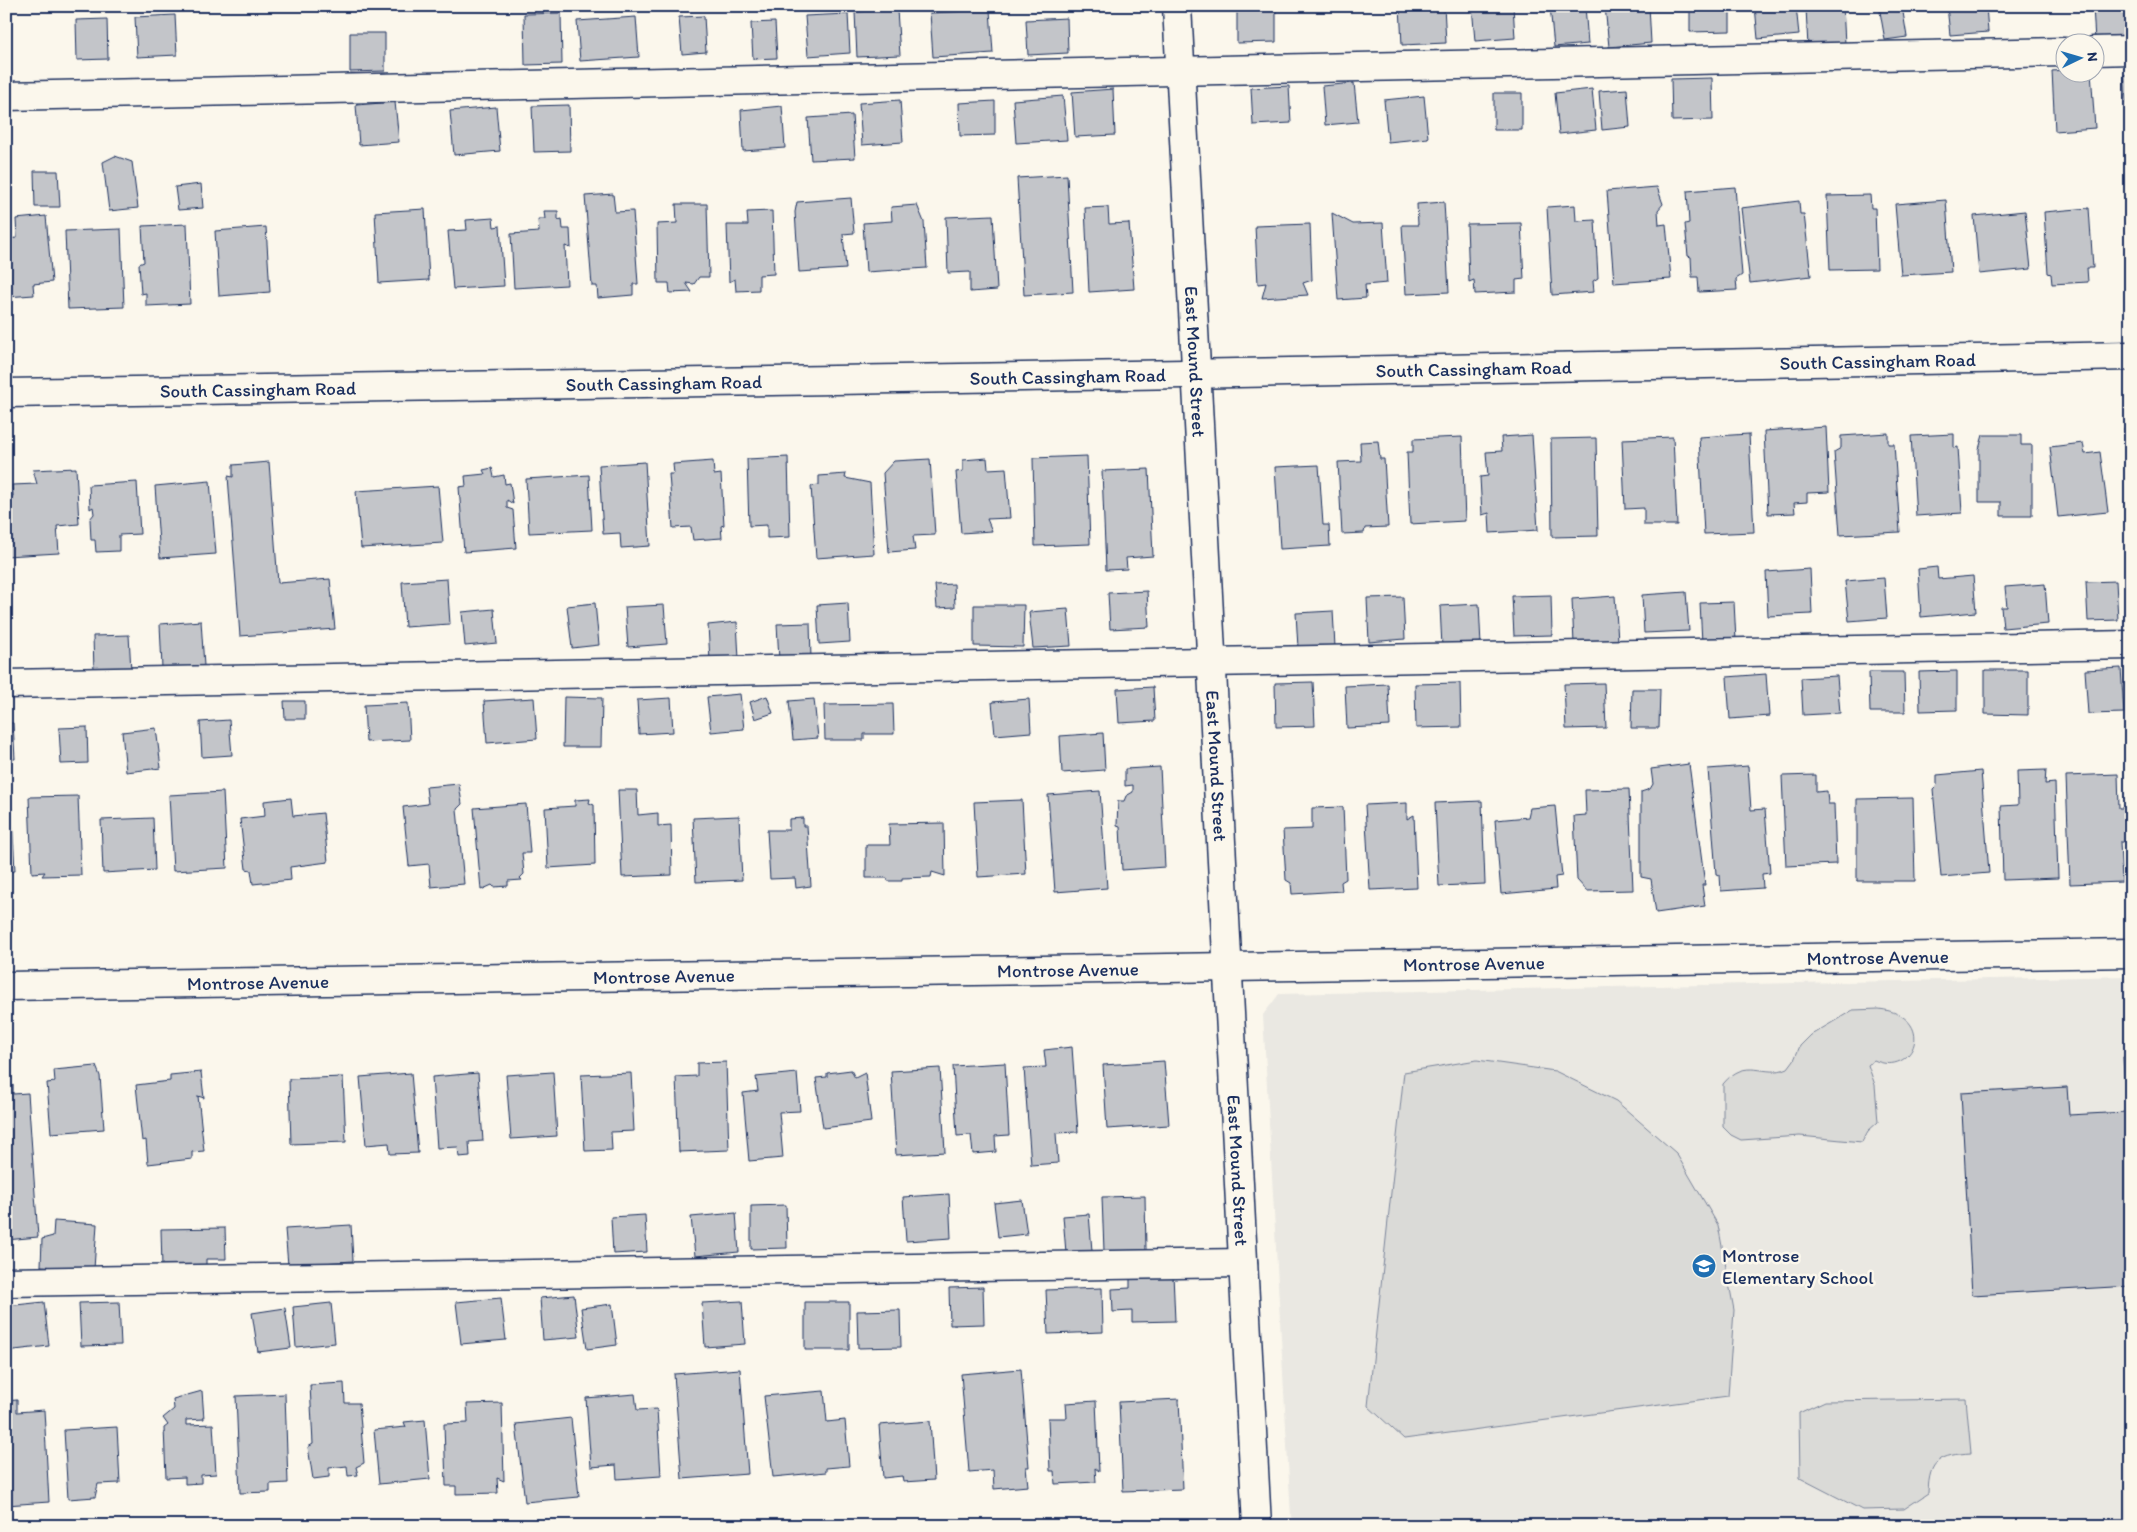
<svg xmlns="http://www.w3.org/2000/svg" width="2137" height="1532" viewBox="0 0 2137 1532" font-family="Itim,sans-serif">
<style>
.built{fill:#eae8e2}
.green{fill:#dadad7;stroke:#7a849a}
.building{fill:#c3c5c9;stroke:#1b2f5e}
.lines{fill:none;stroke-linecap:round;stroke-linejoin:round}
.minor-casing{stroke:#1b2f5e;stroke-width:31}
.minor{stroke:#fbf7ec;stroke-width:28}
.labels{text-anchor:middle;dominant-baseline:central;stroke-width:5;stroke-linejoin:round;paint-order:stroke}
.street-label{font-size:19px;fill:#1b2f5e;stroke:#fbf7ec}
.poi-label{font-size:19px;fill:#1b2f5e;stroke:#fbf7ec;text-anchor:start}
</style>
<rect width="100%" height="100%" fill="#fbf7ec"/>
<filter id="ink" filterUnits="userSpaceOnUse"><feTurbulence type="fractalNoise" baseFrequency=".02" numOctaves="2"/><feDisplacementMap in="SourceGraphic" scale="10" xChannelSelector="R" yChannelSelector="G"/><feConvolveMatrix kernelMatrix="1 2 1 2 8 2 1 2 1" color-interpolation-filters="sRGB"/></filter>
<g filter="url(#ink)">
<path class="built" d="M2131,976V1526H1298L1291,1517L1263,1015L1279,994Z"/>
<path class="green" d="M1879,1009C1939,1016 1914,1079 1874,1060L1868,1065L1875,1085L1878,1122L1868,1131L1862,1142L1800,1136L1741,1140L1731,1135L1723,1127V1084C1747,1055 1764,1079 1788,1068L1794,1060L1800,1046L1811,1035L1853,1010Z
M1477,1060L1555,1071L1616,1101L1676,1153L1718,1225L1734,1310L1728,1396L1404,1439L1368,1406L1404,1072Z
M1966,1399L1971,1453C1940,1455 1929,1459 1928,1493L1904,1509L1862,1510L1800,1478L1799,1413L1825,1401Z"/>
<path class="building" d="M1400,6H1444L1446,43L1402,45Z
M1472,6H1513L1515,38L1475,41Z
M1550,6H1585L1588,44L1554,47Z
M1605,6H1649L1651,43L1609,47Z
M1690,6H1730V31L1690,32Z
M1755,6H1796L1799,35L1758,39Z
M1843,6L1845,44L1808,47L1806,8Z
M1879,6H1902L1907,37L1885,40Z
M1947,6H1986L1988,32L1950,35Z
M2093,6H2131V38L2095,41Z
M1237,9H1276V42L1237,43Z
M897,10L900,55L857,57L855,12Z
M990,10L993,53L933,57L930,13Z
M561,13L562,64L525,65L524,14Z
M848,14L850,53L808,56L805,16Z
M175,15L177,55L137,57L135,17Z
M704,16L706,52L682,54L679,17Z
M636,17L639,57L580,61L577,21Z
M1067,18L1068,53L1028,55L1026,20Z
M107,19L108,59L77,60L76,20Z
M775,22L777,58L753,59L751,23Z
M350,33H385V71L350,72Z
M2064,70V72H2091L2095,128L2055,131L2052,71Z
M2131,74V123H2128L2124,75Z
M1712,78L1713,120L1672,121L1671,79Z
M1354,83L1358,122L1325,125L1322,86Z
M1289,86L1291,123L1253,125L1251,88Z
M1113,89L1115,135L1075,137L1072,92Z
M1592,89L1596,130L1559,134L1555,93Z
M1627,89L1630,127L1602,130L1599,91Z
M1494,93H1522V130H1494Z
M1063,96L1067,140L1016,143L1013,100Z
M1424,96L1428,138L1388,142L1384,100Z
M900,100L903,142L862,145L859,103Z
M995,101V135L960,136L959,103Z
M395,102L399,142L359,145L356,105Z
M569,105L570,151L534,152L532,106Z
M782,106L785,148L743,151L741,110Z
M496,107L500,151L454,155L450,111Z
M852,115L855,158L811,160L808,118Z
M115,156L132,162L138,208L109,211L103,162Z
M34,171H58L60,207H35Z
M1067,175L1073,292L1024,295L1017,178Z
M201,184L203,208L178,210L175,187Z
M1657,187L1663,204L1658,210L1659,225L1666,224L1671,279L1614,283L1607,191Z
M1735,187L1742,275L1736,279L1737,290L1699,292L1698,277H1692L1691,257L1688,256L1685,224L1689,223L1687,191Z
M613,194L615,212L633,211L638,284H633V295L598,298L597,286H592L585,196Z
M1870,195L1871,208H1875L1877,269L1830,270L1827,196Z
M851,198L854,233L843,234L846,269L799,272L795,212L797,202Z
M1946,200L1951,272L1901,275L1895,204Z
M1799,201L1800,214H1804L1811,276L1750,283L1741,208Z
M1444,202L1449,292L1406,294L1402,225H1418L1417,204Z
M676,204H707L709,277H699L694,284L686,283L692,292L670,293L669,283H658L657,224L677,223Z
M917,205L924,222L927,268L866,272L863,223L892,221L891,207Z
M1575,205L1576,221L1595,220L1598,278L1593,281L1594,292L1552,295L1547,207Z
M1108,207L1109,224L1129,223L1134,289L1089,292L1085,208Z
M2089,208L2093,268H2087L2088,282L2052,284L2051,274L2048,273L2044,212Z
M425,209L429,280L379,283L375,212Z
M544,211H558V220L562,219L563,229H570L571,248L565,246L567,285L514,288L511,234L539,232L538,219H545Z
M772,211L774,274L759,275V290L736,291L735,279L729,282L727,225H748L747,212Z
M2025,211L2031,269L1979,274L1974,216Z
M1332,213L1353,224L1383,223L1387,283L1365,285L1366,298L1338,300Z
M993,215L997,290L970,292V272L948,273L946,217Z
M46,216L52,282L33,284L34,295L6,297V239L17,238L16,219Z
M493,218L494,227L500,226L504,286L453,289L448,231L467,230L466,220Z
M1521,223L1524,279L1516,280V292L1475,294L1474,280L1469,282L1467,224Z
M187,224L190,304L146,306V293L141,294L139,264L144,262L142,226Z
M1310,224L1312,280L1303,283L1308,295L1262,298L1266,283L1258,284L1255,226Z
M266,227L270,292L219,296L215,231Z
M121,229L124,307L68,309L65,231Z
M1826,427L1829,492L1807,493V502L1794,503L1795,513L1768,514L1764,431Z
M2131,427V507L2124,428Z
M1888,433V444H1894L1900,532L1840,535L1834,452L1841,448V436Z
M1749,434L1754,532L1704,534L1699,437Z
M1954,434V448L1958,447L1962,513L1916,516L1911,436Z
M1532,435L1538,530L1490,533L1489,513L1482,515L1480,477L1488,476L1486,452L1502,451L1501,437Z
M1983,435H2021V445H2032V516H2001V502H1979V449Z
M1462,437L1465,521L1410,524L1407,452H1413V439Z
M1673,437L1677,525H1644V508L1625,509L1622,439Z
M1596,438L1598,536L1552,537L1551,439Z
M1378,441L1380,459H1384L1388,527L1365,528L1364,533L1342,534L1338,462L1361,461L1360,442Z
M2083,443L2085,454L2100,452L2108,512L2058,517L2050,447Z
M1087,456L1090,544L1035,546L1033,458Z
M788,457L790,537L767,538V525L749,526L747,459Z
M987,458L988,469L1006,468L1010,518L987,519L992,531L961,533L956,472L963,471V460Z
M930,459L935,535L913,536L915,550L889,552L883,473L894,461Z
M713,461L714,475L721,474L724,525L721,526L722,538L693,540L691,527L673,528L669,474H674L673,464Z
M269,462L278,583L330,579L335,629L240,636L228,476L233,477V465Z
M645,462L650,546L621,548L620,533L603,534L599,465Z
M1319,465L1323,525H1329L1330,546L1280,549L1275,467Z
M76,468L79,524L57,526L59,553L6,556V497L13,496L12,485L37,484L33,470Z
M492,468L494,477L504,475L505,484L510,483L513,504L507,500V508L513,510L516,548L464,552L459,487L466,486L465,476L485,474L483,470Z
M1149,469L1153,556L1126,558L1127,569L1106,570L1102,471Z
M846,474L845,478L870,483L874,554L816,558L811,486L819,485V476Z
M589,475L592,530L529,533L526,479Z
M210,481L216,554L160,558L155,486Z
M137,482L140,534L119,535V551L96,552L95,540H91L90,519L94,514L93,507L90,509L89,485Z
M438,486L443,543L361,548L356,491Z
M1937,567L1938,579L1973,576L1976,612L1921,617L1918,569Z
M1810,569L1812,614L1768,616L1766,572Z
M1884,578L1887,618L1849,621L1845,581Z
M447,579L450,624L405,627L402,582Z
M2116,581L2118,620L2088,621L2086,582Z
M954,584L955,607L937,608L935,585Z
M2045,584L2048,624L2003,628L2001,607H2007L2005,587Z
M1147,591L1149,627L1110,629L1108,593Z
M1686,592L1689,631L1644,633L1642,595Z
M1551,595L1552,635L1514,636L1512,596Z
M1615,596L1618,641L1574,644L1572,599Z
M1403,597L1405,639L1369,642L1367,598Z
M1734,602L1736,641L1702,643L1700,603Z
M595,603L599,645L572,648L567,606Z
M848,603L850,642L819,644L817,605Z
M1479,604L1481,645L1442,647L1440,606Z
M664,605L667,644L628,647L625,607Z
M974,605H1024L1023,647L974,646Z
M494,609L497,643L465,646L462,612Z
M1068,609L1071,646L1033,648L1029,612Z
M1333,611L1335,647L1298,648L1296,613Z
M201,621L204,666L162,668L160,624Z
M737,622L739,659L710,661L708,625Z
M810,623L811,659L779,660L777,624Z
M129,635L131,671L94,672L93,636Z
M2121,668L2124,713L2088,714L2085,670Z
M1985,670H2028V715L1985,714Z
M2129,670L2131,671V711H2129Z
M1957,671V710L1920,711L1919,672Z
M1869,672H1904L1905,712H1870Z
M1766,674L1769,716L1730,719L1727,677Z
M1837,676L1840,713L1803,715L1801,678Z
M1313,682L1315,726L1276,727L1275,683Z
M1460,683L1461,727L1416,728L1415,684Z
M1604,683L1606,728L1566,729L1564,684Z
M1388,684L1390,726L1347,728L1345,686Z
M1153,687L1155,721L1119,723L1117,689Z
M1632,689H1660L1659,728H1631Z
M740,694L744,729L711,732L707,697Z
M767,696L773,713L755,719L750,702Z
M564,697L602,698L601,747H563Z
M534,698L537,739L487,743L484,701Z
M671,698L673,732L639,734L637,700Z
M814,699L818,738L793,740L789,701Z
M1029,699L1031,732L995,735L992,702Z
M284,701H305V719H285Z
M408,703L410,740L366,742L364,705Z
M893,704L894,734H864V740H825L824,705Z
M229,720L232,755L202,757L200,722Z
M6,723H13L15,759H6Z
M87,727L88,763L61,764L59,728Z
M156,728L161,768L126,772L122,732Z
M1103,733L1105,770L1062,773L1060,736Z
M1689,764L1705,885H1702L1705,906L1656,913L1651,879L1641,877V792L1650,789L1653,784L1651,769Z
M1748,766L1751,810L1765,809L1770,873L1762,874L1763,888L1721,891L1720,875L1716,874L1708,769Z
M1160,767L1165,867L1122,870L1120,826L1117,825L1118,801H1124L1126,796L1133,792V785L1125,786V769Z
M2046,770L2045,784L2055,783L2058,878L2003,880L2001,806L2018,805L2017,771Z
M1981,771L1989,873L1941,877L1933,789L1937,785V775Z
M2118,774L2119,808H2125L2126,842H2120L2122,882L2070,884L2066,776Z
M1816,775V792L1827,791L1828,804H1834L1836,864L1786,866L1782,776Z
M459,784L462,804L457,809L464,884L431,887L429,864L409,866L403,807L428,804L426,787Z
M1629,789L1633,890L1587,891L1577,880L1574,816L1586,815L1585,790Z
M618,790H637L638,815L658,813V826L671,825L672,875L622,877Z
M1100,791L1107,888L1055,892L1048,795Z
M223,792L227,868L173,871L169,795Z
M6,795H11L15,871L6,872Z
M78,796L81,875L42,876L45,872L32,873L29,797Z
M291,798L293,816L323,813L328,862L290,867L291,880L253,884L251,870L246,869L240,819L265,816L264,801Z
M1913,798L1915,881H1857V799Z
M590,799L589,803L594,805L595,865L548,868L545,808L575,806V800Z
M1022,800L1026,874L978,877L974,802Z
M1482,801L1485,884L1439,886L1435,803Z
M1407,803V819L1414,815L1417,888L1370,890L1365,805Z
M526,804L530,853H522L524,874L520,878L522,880L508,881V886L494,887L492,885L481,890L474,808Z
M1555,806L1562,876L1555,877L1556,889L1501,894L1495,820L1528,817L1530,808Z
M1343,807L1346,879L1341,882L1342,891L1292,894L1291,883L1286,880L1283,830L1312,829V808Z
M739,816L742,880L696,882L693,818Z
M153,818L155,870L103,873L101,820Z
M803,818V826H807L811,886L796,888L795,878L770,879L767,830H789V819Z
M944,823L945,876L932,872L931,877L902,878V881H888L887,878H866V845H890L889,824Z
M1072,1047L1078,1132L1056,1133L1058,1163L1031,1165L1024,1068L1046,1067L1044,1050Z
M2123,1057H2131V1286L1972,1295L1961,1093L2067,1087L2069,1115L2126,1112Z
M1164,1061L1169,1125L1107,1129L1103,1065Z
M726,1062L729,1150L679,1152L676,1077L697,1076V1063Z
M1005,1063L1009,1135L995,1136L996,1152L973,1154L971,1135L957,1136L953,1066Z
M96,1066L100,1076L104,1129L51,1133L47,1083L55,1082L54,1070Z
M940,1068L945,1152L896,1155L891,1071Z
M851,1070L855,1078L865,1073L871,1122L823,1128L816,1078L827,1077V1073Z
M201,1072L204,1098L198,1096L204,1151L192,1152V1159L148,1164L146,1140L142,1141L136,1085L170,1081V1075Z
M553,1072L557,1136L511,1139L506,1075Z
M411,1073L418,1153L390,1154L389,1143L366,1145L360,1077Z
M478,1073L483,1141L469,1142L470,1156L459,1157L458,1147L437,1148L432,1077Z
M631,1073L634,1131L611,1132L612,1150L585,1151L581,1075Z
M797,1073L800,1111L779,1112L783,1158L749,1161L743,1093L758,1091L756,1077Z
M343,1077L346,1142L291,1144L289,1079Z
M6,1085H13V1094L28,1093L38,1237L6,1240Z
M949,1194L951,1238L906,1241L903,1197Z
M1145,1196L1146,1250L1104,1251L1102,1197Z
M1022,1200L1027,1234L998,1237L994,1203Z
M786,1205L787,1248L751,1249V1206Z
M736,1213L739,1252L695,1256L691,1217Z
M1089,1214L1092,1251L1066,1253L1063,1216Z
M645,1215L647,1252L613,1254L611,1217Z
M54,1221L97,1224L94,1269L41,1266L42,1239L53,1236Z
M351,1225L353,1261L288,1265L285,1229Z
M225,1228L226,1259H206V1267L162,1268L161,1229Z
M1173,1274L1175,1321L1132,1322V1311L1113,1312L1112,1289L1130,1288V1276Z
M983,1287L984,1324L950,1325L949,1288Z
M1102,1288L1103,1332L1048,1334L1046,1290Z
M574,1295L579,1337L543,1340L540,1298Z
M501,1298L506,1340L461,1344L456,1302Z
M742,1301L745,1344L705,1347L702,1303Z
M44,1302L49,1346L6,1351V1306Z
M119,1302L121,1345L81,1346L79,1303Z
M805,1302H849V1350H805Z
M331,1303L335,1343L296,1347L293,1307Z
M612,1304L617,1345L587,1349L581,1308Z
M285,1308L291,1348L258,1352L252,1313Z
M900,1310L901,1347L858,1348L857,1311Z
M740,1369L748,1474L682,1479L674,1374Z
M1021,1369L1029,1467H1026L1028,1486L994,1489L993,1470L969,1472L961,1374Z
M344,1383L345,1403H359L364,1463L356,1467L358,1475L348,1476L347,1466L329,1468V1477L313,1479L308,1447L313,1444L310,1385Z
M202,1391L204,1419L186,1420V1425L213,1424L216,1474L201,1475V1483L185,1484V1477L166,1478L164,1428L168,1425L163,1418L174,1409L173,1399Z
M824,1391L827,1422L845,1420L849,1466L826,1468V1472L773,1477L764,1396Z
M285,1394L288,1483L270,1484V1492L240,1493L236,1396Z
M635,1394L637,1410L657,1409L661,1476L617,1479L616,1465L591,1467L586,1398Z
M1179,1399L1183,1489L1123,1491L1119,1402Z
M17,1400V1412L44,1410L49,1502L6,1505V1401Z
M1096,1401L1099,1471L1095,1468L1096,1482L1055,1484L1054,1471H1050L1048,1418H1067L1066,1403Z
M502,1403L504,1481L497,1478L498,1493L456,1494V1486H446L444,1424L468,1423L467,1404Z
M571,1418L579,1497L525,1502L516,1424Z
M425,1420L430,1479L379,1484L374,1430L406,1427L404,1422Z
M930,1421L934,1480L903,1482L902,1476L883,1478L879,1425Z
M117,1427L120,1483L98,1484L95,1497L68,1499L64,1430Z"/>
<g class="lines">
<defs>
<g id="minor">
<path id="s1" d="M1177,6L1257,1526"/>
<path d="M2094,51L2131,50"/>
<path d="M6,96L2064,52"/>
<path id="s2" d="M6,393L1022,377L2131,356"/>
<path d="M6,684L2131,645"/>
<path id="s3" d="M6,986L2131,953"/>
<path d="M6,1282L1243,1263"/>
</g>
</defs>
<use href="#minor" class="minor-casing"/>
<use href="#minor" class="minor"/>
</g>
</g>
<defs>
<symbol id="school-disc" viewBox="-11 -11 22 22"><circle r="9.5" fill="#1f6fb2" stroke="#fbf7ec"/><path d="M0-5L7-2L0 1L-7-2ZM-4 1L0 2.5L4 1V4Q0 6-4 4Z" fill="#fff"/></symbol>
</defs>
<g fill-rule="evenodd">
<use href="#school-disc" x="1690" y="1252" width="28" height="28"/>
</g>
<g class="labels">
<g class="street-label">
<text stroke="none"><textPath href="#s2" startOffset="1872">South Cassingham Road</textPath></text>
<text stroke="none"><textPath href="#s1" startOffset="356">East Mound Street</textPath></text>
<text stroke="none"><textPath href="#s2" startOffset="1468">South Cassingham Road</textPath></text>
<text stroke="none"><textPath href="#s2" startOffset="1062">South Cassingham Road</textPath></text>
<text stroke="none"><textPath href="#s2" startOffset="658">South Cassingham Road</textPath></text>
<text stroke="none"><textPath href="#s2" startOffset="252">South Cassingham Road</textPath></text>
<text stroke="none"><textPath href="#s1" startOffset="761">East Mound Street</textPath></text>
<text stroke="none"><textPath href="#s3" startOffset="1872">Montrose Avenue</textPath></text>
<text stroke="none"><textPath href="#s3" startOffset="1468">Montrose Avenue</textPath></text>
<text stroke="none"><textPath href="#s3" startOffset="1062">Montrose Avenue</textPath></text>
<text stroke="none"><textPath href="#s3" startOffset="658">Montrose Avenue</textPath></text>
<text stroke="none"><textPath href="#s3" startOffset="252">Montrose Avenue</textPath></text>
<text stroke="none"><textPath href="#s1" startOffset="1166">East Mound Street</textPath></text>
</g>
<g class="poi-label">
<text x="1722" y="1255">Montrose<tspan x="1722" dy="22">Elementary School</tspan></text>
</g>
</g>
<rect width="2137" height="1532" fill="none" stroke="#fbf7ec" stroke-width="25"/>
<rect x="12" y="12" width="2112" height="1507" fill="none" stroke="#1b2f5e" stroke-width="2" filter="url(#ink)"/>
<g transform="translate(2080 58) rotate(85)"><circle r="24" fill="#fbf7ec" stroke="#a1a7b3"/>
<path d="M0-4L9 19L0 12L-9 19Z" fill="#1f6fb2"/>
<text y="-8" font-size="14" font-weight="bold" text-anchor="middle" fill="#1b2f5e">N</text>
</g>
</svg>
